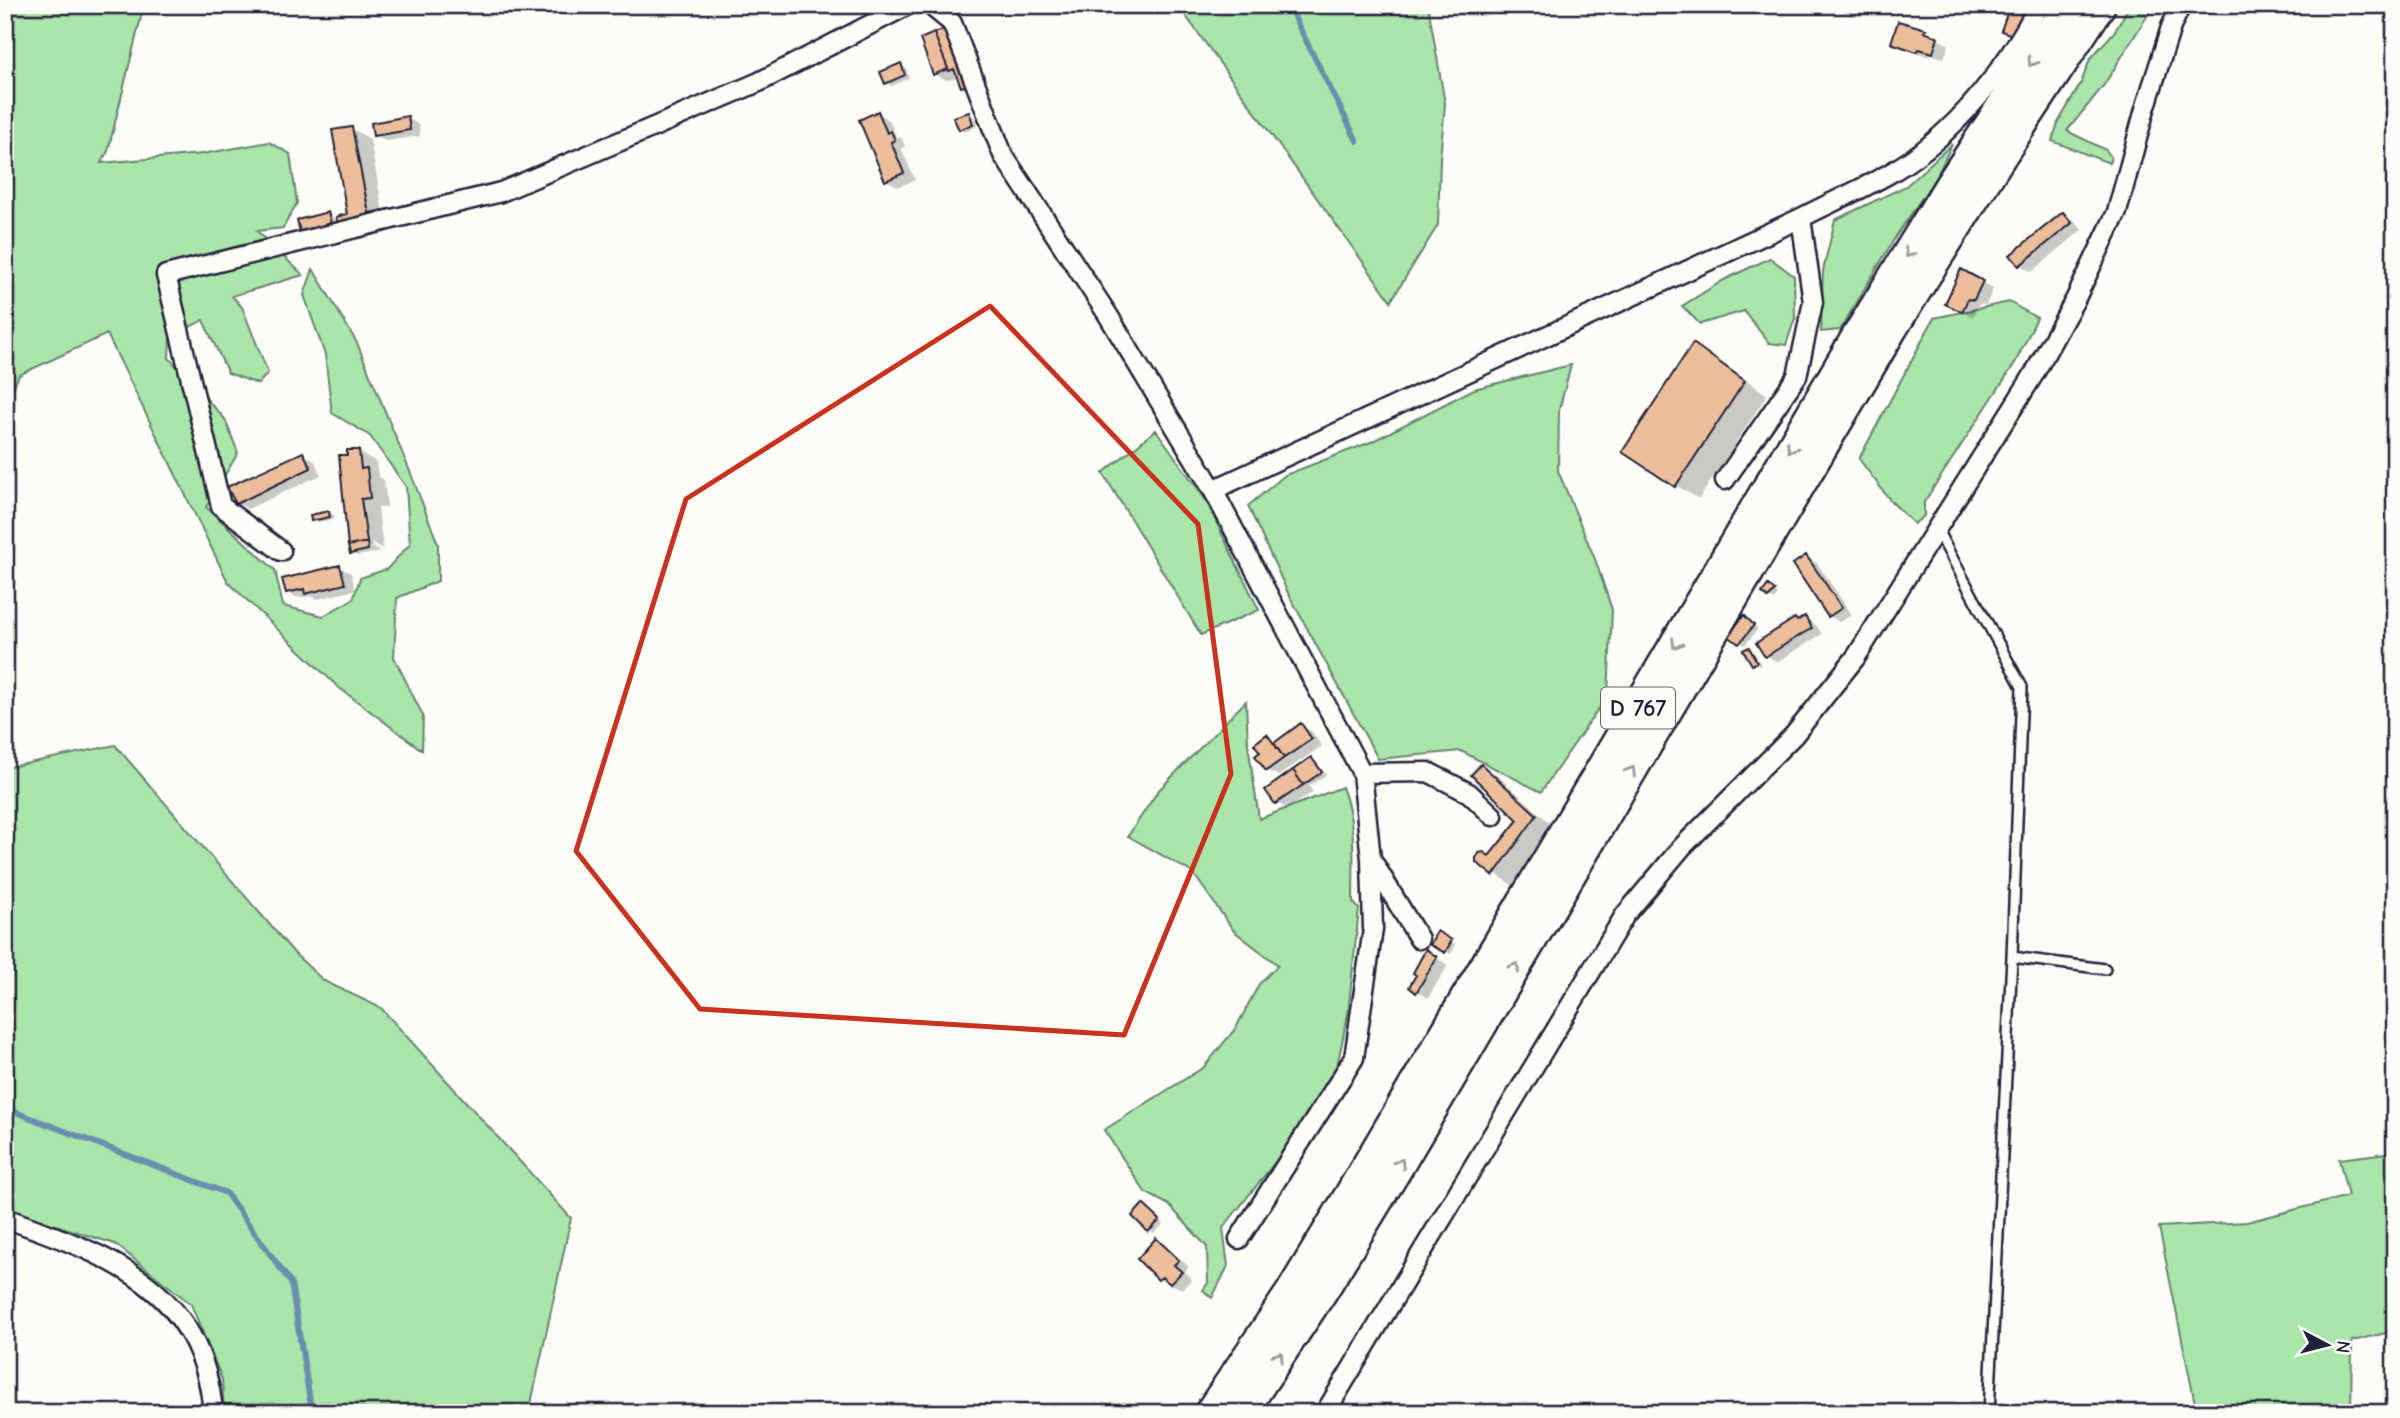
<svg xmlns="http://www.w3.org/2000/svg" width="2400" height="1418" viewBox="0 0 2400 1418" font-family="'Comic Neue',sans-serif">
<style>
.green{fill:#aae5aa;stroke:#668472;stroke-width:2}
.shadow{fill:#0003}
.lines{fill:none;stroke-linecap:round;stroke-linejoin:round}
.stream{stroke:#6a8eae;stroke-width:6}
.building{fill:#ecbe9b;stroke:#22223b;stroke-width:2}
.service-casing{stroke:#22223b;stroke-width:14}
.minor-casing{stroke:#22223b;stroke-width:23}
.trunk-casing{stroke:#22223b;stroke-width:35}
.service{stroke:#fdfcf7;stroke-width:9}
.minor{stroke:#fdfcf7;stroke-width:18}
.trunk{stroke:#fdfcf7;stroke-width:30}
.oneway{stroke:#9a9aa2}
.marked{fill:none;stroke:#c8321e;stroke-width:5;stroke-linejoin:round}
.labels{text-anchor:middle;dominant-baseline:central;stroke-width:5;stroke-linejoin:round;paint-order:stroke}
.shield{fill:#fdfcf7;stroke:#646373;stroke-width:2}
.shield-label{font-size:24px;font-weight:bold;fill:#22223b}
</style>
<rect width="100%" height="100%" fill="#fdfcf7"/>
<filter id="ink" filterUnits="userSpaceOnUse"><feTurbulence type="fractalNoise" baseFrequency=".0143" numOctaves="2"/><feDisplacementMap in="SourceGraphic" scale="14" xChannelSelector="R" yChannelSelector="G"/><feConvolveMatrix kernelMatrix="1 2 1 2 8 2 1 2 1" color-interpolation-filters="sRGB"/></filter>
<g filter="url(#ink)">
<path class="green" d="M5,5H144L108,151L101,163L202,154L269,142L290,154L297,203L283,228L257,231L303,275L232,296L242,307L268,373L258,384L228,373L203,320L170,337L169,358L225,419L238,453L206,507L275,570L283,606L323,616L353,599L360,578L387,569L410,544L406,487L370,436L332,413L325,355L304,295L313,269L357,343L411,474L438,544V581L397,598L394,657L423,716L422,750L338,687L228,582L107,334L19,375L5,406Z
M1178,5H1428L1445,104L1440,159L1438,225L1391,301Z
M2130,5H2154L2104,85L2067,131L2106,150L2111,157L2109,163L2052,141L2058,123L2081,83L2090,59L2115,31Z
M1952,144L1937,176L1896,236L1840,330L1821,332L1823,271L1835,220L1906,186Z
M1770,258L1794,276L1795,318L1786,345L1769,343L1744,311L1700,324L1682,306L1724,280Z
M2009,302L2037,318L2015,363L1924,502V516L1914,524L1890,500L1859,459L1934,318Z
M1571,365L1559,410L1558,471L1595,559L1612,610L1608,695L1541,792L1461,751L1378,759L1288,593L1248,506L1285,475L1371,442L1474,389Z
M1156,430L1205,499L1259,610L1201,635L1103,473Z
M1246,701L1248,744L1259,819L1342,787C1357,824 1353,863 1353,902L1359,909L1348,1014L1337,1066L1287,1147L1223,1228L1228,1266L1212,1298L1203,1290L1208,1283L1207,1247L1169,1205L1145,1192L1104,1130L1204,1067L1236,1028L1259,984L1278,965L1234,931L1193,873L1128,836L1158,791Z
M115,745L295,954L324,981L381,1008L571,1218L529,1413H224L222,1379L191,1304L115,1244L5,1209V768Z
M2395,1152V1328L2390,1332L2352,1341L2351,1413H2197L2159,1227L2247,1222L2348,1196L2339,1159Z"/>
<path class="shadow" d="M1957,5H1974L1971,12Z
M950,29L973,93L962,86L959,77L946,80L935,74L922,40Z
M1925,31L1949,45L1944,58L1930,54L1929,57L1893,43Z
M901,65L906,68L909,78L892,86L887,83Z
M878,113L889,120L896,136L902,139L905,147L901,148L915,180L898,187L887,180Z
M969,114L974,117L977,126L965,132L960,129Z
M408,118L419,125L420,136L386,141L375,135Z
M352,129L370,139L383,212L406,221V225L383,234L358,238L340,228L349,215Z
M328,214L333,217L335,226L306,234L301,231Z
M2063,214L2074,220L2082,230L2032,272L2020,265L2012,255Z
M1962,271L1993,289L1986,305L1979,304L1973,317L1959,310Z
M1694,346L1717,359L1767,395L1699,499L1675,485Z
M359,452L376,462L378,476L384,480L387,507L378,508L383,549L372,543V547L381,552L357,556L352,553Z
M303,454L314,460L321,475L248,509L237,503Z
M329,513L334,515V519L318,522L313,520Z
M1806,557L1817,563L1852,615L1840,622L1829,616Z
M339,567L351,573L355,590L318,599L311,596L298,598L287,592Z
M1773,590L1778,595L1774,600L1769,597Z
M1745,618L1758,629L1745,645L1740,642Z
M1805,618L1816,625L1822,634L1777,662L1766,655Z
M1749,649L1754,652L1761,665L1759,666L1754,663Z
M1301,725L1312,732L1322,746L1278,776L1267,770L1263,753L1267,737L1277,742Z
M1312,759L1317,762L1326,775L1309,786L1313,792L1287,809L1276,802Z
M1481,766L1498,776L1553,826L1512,885L1478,861L1490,858L1520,820Z
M1437,934L1456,945L1451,954L1432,944Z
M1427,952L1448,965L1428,998L1417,991Z
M1148,1209L1164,1224L1154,1233L1149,1231Z
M1156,1241L1167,1247L1189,1267L1185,1272L1192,1280L1182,1289L1159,1279L1139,1259Z"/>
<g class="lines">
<path class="stream" d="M1288,5L1357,141
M5,1108L226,1193L291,1283L312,1413"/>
</g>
<path class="building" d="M2010,5H2032L2018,37L2001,31Z
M1898,21L1926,29L1924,32L1938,37L1933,53L1919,49L1917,52L1891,43Z
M950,28L969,85L961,87L954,69L949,71L934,33Z
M934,33L948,69L933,75L920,39Z
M901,63L905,75L885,84L880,72Z
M878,111L887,133L891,131L895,140L891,142L904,173L885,181L859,120Z
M969,112L973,124L959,130L953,117Z
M408,116L410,130L373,136L371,123Z
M352,127L369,213L389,209L390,215L339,229L336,217L347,214L332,130Z
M328,212L331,223L300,232L297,220Z
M2063,212L2072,223L2019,266L2010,255Z
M1961,269L1983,281L1974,300L1968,299L1962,312L1945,304Z
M1693,343L1745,381L1675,487L1622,452Z
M347,450H359L361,469L367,468L370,498L361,499L367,542L348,546L339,455H347Z
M303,452L311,468L236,504L227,487Z
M329,511L330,517L311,521L310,515Z
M367,542L368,550L350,554L348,546Z
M1806,555L1842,608L1828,617L1793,564Z
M340,565L345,584L305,594L304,589L286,593L282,579Z
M1768,585L1775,591L1768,598L1762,593Z
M1744,615L1754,625L1739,644L1728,636Z
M1805,616L1812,628L1765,657L1756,643L1795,618L1797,621Z
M1749,647L1757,662L1752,665L1743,650Z
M1301,723L1312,739L1284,758L1274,743Z
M1267,734L1284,758L1266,771L1255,756L1260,752L1254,744Z
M1311,757L1322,772L1303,785L1293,770Z
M1481,764L1537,815L1493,876L1476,862V858L1479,853L1484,852L1489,856L1518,820L1471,775Z
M1293,770L1303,785L1275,804L1265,790Z
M1437,931L1452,940L1445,953L1430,945Z
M1426,949L1437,957L1416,993L1409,987L1416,975L1413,973Z
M1143,1204L1160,1220L1148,1232L1132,1216Z
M1156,1238L1179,1260L1174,1265L1182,1272L1170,1284L1162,1277L1158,1280L1137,1259Z"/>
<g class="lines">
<defs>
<path id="service" d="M1937,530L2022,687L2012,957L1989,1413
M2012,957L2105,969"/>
<path id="minor" d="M930,5L952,23L1003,155L1108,315L1213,490L1362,773L1371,859L1373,929L1354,1058L1239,1239
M1725,480L1797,376L1813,302L1801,218
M1213,490L1801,218C1831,202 1863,189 1892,172C1956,134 2005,70 2039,5
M281,551L221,506L166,275L501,192L759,82L908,5
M1362,773L1428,772L1469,793L1493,816
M1373,862L1419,939
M5,1218C108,1255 203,1288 213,1413
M1325,1413L1625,915L1682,847L1794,735L1856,657L2034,374L2076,298L2117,212L2145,109L2171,27L2181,5"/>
<path id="trunk" d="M1210,1413L1291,1293L1337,1217L1857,337L1949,187L2069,5
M1241,1413L1324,1288L1397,1168L1892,328L2002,154L2100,5"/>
</defs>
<use href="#service" class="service-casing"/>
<use href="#minor" class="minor-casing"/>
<use href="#trunk" class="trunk-casing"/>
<use href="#service" class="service"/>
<use href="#minor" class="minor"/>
<use href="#trunk" class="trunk"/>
</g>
<defs><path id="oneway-chevron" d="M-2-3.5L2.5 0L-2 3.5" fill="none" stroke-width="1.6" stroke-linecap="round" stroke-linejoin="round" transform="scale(1.75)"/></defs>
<g class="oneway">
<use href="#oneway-chevron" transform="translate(2032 62) rotate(123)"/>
<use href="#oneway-chevron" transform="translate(1909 253) rotate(122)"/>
<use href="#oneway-chevron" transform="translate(1791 448) rotate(121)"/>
<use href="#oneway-chevron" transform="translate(1676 644) rotate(121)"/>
<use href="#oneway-chevron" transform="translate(1631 771) rotate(-59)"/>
<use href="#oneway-chevron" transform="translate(1515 967) rotate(-59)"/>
<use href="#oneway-chevron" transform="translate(1400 1163) rotate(-59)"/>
<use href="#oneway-chevron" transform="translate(1279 1356) rotate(-56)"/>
</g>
</g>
<path class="marked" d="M990,306L1198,524L1231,774L1124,1035L700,1009L576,851L686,499Z"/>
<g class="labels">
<rect class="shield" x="1601" y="687.5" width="74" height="41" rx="5"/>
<g class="shield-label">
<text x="1638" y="708">D 767</text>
</g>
</g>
<rect width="2400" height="1418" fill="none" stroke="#fdfcf7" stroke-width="28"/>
<rect x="14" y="14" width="2372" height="1390" fill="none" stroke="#22223b" stroke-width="2.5" filter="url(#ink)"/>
<g transform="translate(2327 1345) rotate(97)" stroke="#fdfcf7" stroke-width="5" paint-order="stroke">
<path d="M0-5L12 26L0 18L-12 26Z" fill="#22223b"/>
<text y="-10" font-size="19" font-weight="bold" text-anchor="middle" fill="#22223b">N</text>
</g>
</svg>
